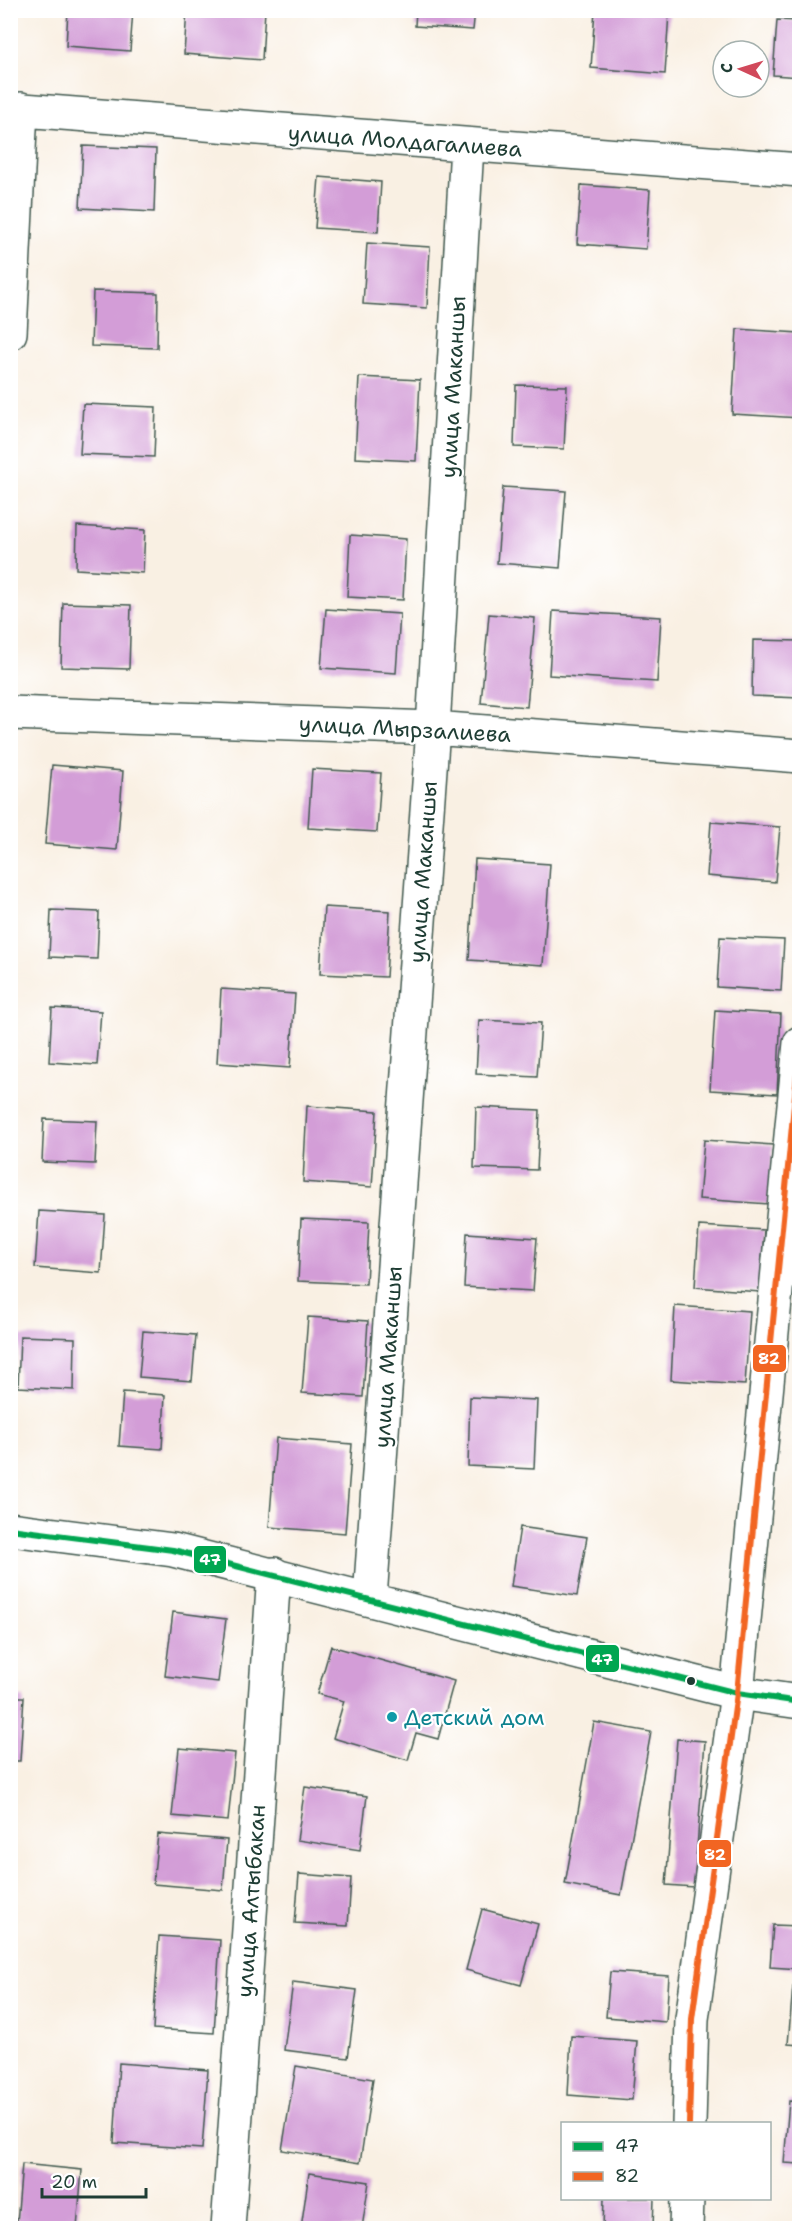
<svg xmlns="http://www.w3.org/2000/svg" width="810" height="2239" viewBox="0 0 810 2239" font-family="'Shantell Sans',sans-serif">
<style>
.building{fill:#d39dd7}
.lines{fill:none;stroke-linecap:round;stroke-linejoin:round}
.street-casing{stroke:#40584e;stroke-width:36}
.secondary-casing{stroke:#40584e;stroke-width:36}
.street{stroke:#fff;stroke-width:33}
.secondary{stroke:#fff;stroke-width:33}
.bus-1-casing{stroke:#fff;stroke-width:10}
.bus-2-casing{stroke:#fff;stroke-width:10}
.bus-1{stroke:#00a651;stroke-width:6}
.bus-2{stroke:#f26522;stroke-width:6}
.bus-dot{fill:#1f3d34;stroke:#fff;stroke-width:2}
.culture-dot{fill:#0f9aa8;stroke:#fff;stroke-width:2}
.labels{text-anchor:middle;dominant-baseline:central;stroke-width:4.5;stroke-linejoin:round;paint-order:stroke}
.street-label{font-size:22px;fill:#1f3d34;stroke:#fff}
.culture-label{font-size:22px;fill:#0d838f;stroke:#fff;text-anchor:start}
.line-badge{stroke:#fff;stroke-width:2}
.badge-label{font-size:16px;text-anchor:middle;font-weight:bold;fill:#fff}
</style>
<rect width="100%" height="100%" fill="#fff"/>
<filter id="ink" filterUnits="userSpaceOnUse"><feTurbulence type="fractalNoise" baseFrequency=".0167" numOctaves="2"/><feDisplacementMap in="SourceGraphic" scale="12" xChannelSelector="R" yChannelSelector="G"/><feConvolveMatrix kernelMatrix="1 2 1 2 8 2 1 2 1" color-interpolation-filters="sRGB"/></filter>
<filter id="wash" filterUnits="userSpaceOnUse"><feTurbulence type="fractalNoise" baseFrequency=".008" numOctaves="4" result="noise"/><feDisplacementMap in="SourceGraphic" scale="24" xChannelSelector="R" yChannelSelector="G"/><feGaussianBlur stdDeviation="1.35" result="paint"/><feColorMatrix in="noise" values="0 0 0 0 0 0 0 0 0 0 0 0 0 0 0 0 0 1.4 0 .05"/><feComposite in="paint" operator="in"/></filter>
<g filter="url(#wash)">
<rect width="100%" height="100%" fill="#f9f0e3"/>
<g id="blocks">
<path class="building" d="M68,10H133L130,51L66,46Z
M187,10H265L262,60L184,54Z
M416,10H475L473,30L415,26Z
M595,10L669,12L665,74L591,68Z
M777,20L800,21V77L773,75Z
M83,146L156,149L154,212L80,208Z
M319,177L381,182L378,232L315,228Z
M581,185L650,190L646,249L577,244Z
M367,243L430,247L427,308L363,304Z
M93,291L158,293L157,348L91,346Z
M737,329L800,333V418L732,414Z
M359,377L420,380L416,461L355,458Z
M516,385L567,386L564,449L514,447Z
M83,404L156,407L154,457L80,454Z
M503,487L566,491L560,568L497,563Z
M77,526L145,530L143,573L76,569Z
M350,535L406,539L403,600L347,597Z
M63,603L131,605L129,669L61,667Z
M326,609L400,614L396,673L321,668Z
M553,611L661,617L657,682L549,675Z
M489,614L535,618L527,707L481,703Z
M753,640L800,641V698L752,696Z
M52,765L123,771L117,850L45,844Z
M312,769L381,773L377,832L308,828Z
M711,822L780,827L775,882L707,876Z
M475,859L550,864L543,965L469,960Z
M324,907L390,911L386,977L320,974Z
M51,910L99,912L97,959L49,957Z
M720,937L784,940L781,991L717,987Z
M221,989L295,994L290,1068L217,1063Z
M52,1008L101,1011L97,1065L49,1062Z
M715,1010L781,1014L777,1094L710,1090Z
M479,1020L541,1023L537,1077L476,1074Z
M307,1106L377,1111L372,1187L303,1182Z
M476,1107L540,1110L537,1170L474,1168Z
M44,1119L97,1121L95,1164L42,1162Z
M704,1140L773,1145L769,1204L699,1199Z
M39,1211L105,1215L101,1273L35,1268Z
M301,1219L369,1222L366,1284L298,1281Z
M699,1226L764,1230L760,1292L695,1287Z
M467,1233L537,1238L533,1291L464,1287Z
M675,1306L750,1311L745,1385L671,1380Z
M308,1317L368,1321L363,1397L302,1393Z
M143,1331L196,1335L192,1381L139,1377Z
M20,1336L75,1338L74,1390L18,1387Z
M123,1392L165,1395L162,1449L119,1446Z
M470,1397L537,1400L534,1469L468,1466Z
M276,1438L352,1444L345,1533L269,1527Z
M520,1527L587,1537L577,1596L511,1586Z
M173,1612L226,1619L218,1682L165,1676Z
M331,1646L454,1681L438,1739L416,1733L408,1760L333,1738L344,1701L317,1694Z
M10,1697H24L20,1761H10Z
M594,1722L651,1732L621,1895L565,1884Z
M677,1739L705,1741L694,1887L666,1885Z
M179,1748L235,1753L228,1821L172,1816Z
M305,1787L367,1796L360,1850L297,1840Z
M158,1834L227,1840L223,1890L153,1884Z
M299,1874L351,1878L348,1926L295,1923Z
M482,1909L538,1924L521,1985L466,1970Z
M773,1925L800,1926V1969L770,1967Z
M159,1936L220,1940L214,2033L153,2029Z
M610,1972L669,1976L666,2022L606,2017Z
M293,1982L357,1990L348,2058L284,2050Z
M793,1986L800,1987V2045L788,2044Z
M571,2036L637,2041L632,2100L568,2095Z
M119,2063L208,2070L202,2149L114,2143Z
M296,2066L373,2079L360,2163L282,2150Z
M789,2101L800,2102V2164L784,2163Z
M22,2164L82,2170L77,2228L17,2223Z
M309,2173L369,2182L362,2228H301Z
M604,2198H654L653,2228H603Z"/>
</g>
</g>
<g filter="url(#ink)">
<use href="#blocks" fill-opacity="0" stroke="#40584e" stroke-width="1.5"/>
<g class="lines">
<defs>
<path id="street" d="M10,109L800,170
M10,333L21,109
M10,713L433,728L800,756
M370,1598L433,728L467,146
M689,2124L692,2019L737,1693L800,1043
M228,2228L274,1574
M686,2228L687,2198"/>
<path id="secondary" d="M10,1529L173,1550L737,1693L800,1702"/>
</defs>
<use href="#street" class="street-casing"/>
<use href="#secondary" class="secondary-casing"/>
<use href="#street" class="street"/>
<use href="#secondary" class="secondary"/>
<defs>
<path id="bus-1" d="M10,1529L173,1550L737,1693L800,1702"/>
<path id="bus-2" d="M689,2124L692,2019L737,1693L800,1043"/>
</defs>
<use href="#bus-1" class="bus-1-casing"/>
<use href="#bus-2" class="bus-2-casing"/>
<use href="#bus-1" class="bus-1"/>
<use href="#bus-2" class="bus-2"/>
</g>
</g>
<circle class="bus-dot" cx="691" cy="1681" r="5"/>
<circle class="culture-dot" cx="392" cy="1717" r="6"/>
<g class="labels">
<g class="street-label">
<text transform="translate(405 141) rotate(4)">улица Молдагалиева</text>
<text transform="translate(453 387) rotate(-87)">улица Маканшы</text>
<text transform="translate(405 729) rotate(3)">улица Мырзалиева</text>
<text transform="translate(423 872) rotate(-86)">улица Маканшы</text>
<text transform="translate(388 1357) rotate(-86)">улица Маканшы</text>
<text transform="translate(251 1901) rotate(-86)">улица Алтыбакан</text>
</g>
<g class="culture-label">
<text x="404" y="1717">Детский дом</text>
</g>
</g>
<g class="line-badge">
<rect x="752" y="1344" width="35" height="29" rx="6" fill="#f26522"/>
<rect x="193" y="1545" width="34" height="29" rx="6" fill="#00a651"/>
<rect x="585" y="1644" width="35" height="29" rx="6" fill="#00a651"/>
<rect x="698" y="1839" width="34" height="29" rx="6" fill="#f26522"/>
</g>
<g class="badge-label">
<text x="769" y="1364">82</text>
<text x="210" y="1565">47</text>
<text x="602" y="1665">47</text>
<text x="715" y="1860">82</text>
</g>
<rect width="810" height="2239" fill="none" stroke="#fff" stroke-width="36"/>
<rect x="561" y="2122" width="210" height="78" fill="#ffffff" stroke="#a5b1ae" stroke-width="1.5"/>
<rect x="573" y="2142" width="30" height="9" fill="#00a651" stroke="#a5b1ae" stroke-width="1.5"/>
<text x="615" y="2152" font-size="18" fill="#1f3d34">47</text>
<rect x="573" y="2172" width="30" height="9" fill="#f26522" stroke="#a5b1ae" stroke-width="1.5"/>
<text x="615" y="2182" font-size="18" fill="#1f3d34">82</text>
<g transform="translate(741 69) rotate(274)"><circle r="28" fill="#ffffff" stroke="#a5b1ae" stroke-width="1.5"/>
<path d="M0-4.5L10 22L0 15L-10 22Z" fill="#d1495b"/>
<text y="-9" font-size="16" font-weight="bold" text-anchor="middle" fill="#1f3d34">С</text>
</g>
<path d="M42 2188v9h104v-9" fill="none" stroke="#1f3d34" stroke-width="3"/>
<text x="51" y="2188" font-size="18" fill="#1f3d34" stroke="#ffffff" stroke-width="4.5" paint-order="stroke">20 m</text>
</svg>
